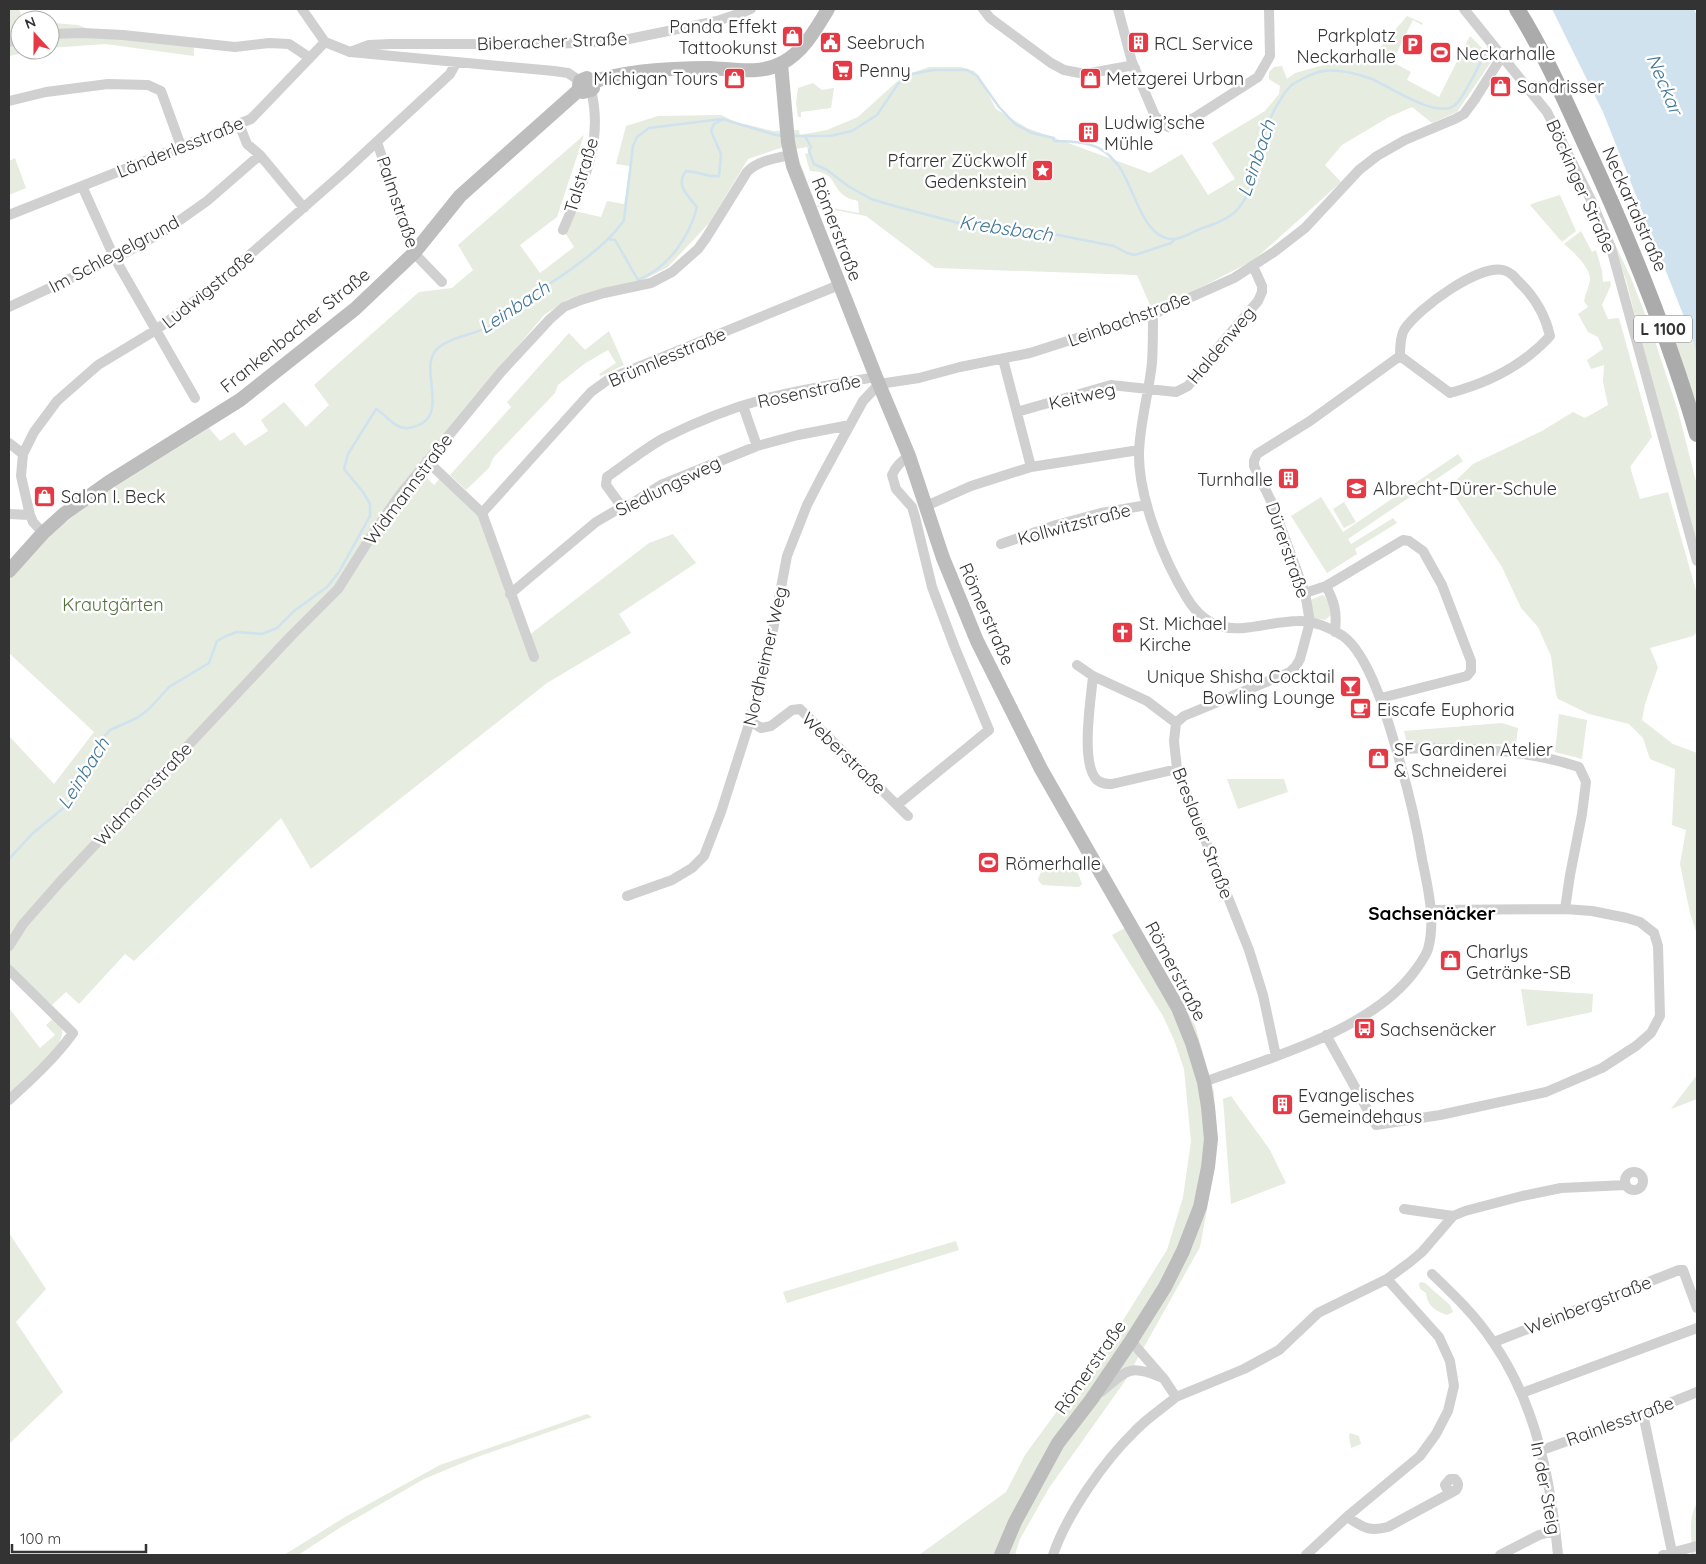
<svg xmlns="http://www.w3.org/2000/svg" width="1706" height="1564" viewBox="0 0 1706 1564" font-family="Quicksand,sans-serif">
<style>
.green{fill:#e6ecdf;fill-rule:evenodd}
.water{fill:#cfe2ee}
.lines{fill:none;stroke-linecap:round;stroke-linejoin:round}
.stream{stroke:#cfe2ee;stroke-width:2.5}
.street{stroke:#d0d0d0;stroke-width:10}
.secondary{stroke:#bdbdbd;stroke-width:14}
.primary{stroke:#ababab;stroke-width:16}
.labels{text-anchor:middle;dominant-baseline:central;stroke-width:5;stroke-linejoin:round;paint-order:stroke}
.shield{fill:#fff;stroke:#707070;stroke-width:1}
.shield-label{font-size:16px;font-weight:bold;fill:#333}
.poi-label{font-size:18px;fill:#333;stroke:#fff;text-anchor:start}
.street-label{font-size:18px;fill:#333;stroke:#fff}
.park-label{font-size:18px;fill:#56703f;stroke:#fff}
.water-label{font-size:19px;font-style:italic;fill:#3f7597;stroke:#fff}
.neighbourhood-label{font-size:19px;font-weight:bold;fill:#000;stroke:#fff}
</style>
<rect width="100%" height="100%" fill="#fff"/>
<path class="green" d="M9,9H19L23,20H20V50H36L9,56Z
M1407,16L1423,23L1422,25L1413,20L1392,62L1411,72L1407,80L1439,97L1470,36L1493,59L1457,112L1432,123L1412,107L1389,117L1342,145L1325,165L1341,182L1254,260L1153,312L1137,275L935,268L866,216L814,206L792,144L748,159L710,222L668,267L641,281L567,300L544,315L423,460L421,472L434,485L441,477L480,515L524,639L649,543L673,534L696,563L619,614L631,633L547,683L311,869L281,818L134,961L125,954L79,1004L66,992L52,1005L9,967V736L54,784L94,732L9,653V580L47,536L102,495L209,428L220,441L234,432L245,446L268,431L261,420L284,402L306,427L329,405L314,385L419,292L452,288L473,270L458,245L584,135L557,217L520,245L540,273L574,247L564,231L574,211L601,217L607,201L624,204L630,166L616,164L626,126L658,116L721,115L736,122L773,131L799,130L800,135L827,130L858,117L903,76L929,67H961L974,71L979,76L996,109L1027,128L1150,173L1182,154L1208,195L1235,179L1212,143L1265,111L1279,94L1280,86L1269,79V72L1274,67L1282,66L1287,79L1295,73L1378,50ZM807,147L809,153L805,154L810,171C836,171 831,187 846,197C849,199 855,200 858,201L859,213L816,205L795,149Z
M54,23L78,25L111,38L194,44V56L105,44L50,48V24Z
M813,83L822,90L834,88L831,108L801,112V117H798L796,103L798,88Z
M15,158L26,188L9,195V161Z
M1560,195L1576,231L1562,242L1530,205L1534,203Z
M1604,221L1631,278L1652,332L1678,411L1697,485V548L1673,465L1626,280Z
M1581,231L1592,252L1596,250L1602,271L1603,282L1610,281L1611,285L1602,305L1608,319L1619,318L1652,437L1630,467L1640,499L1668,492L1697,594V632L1693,636L1650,648L1658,667L1645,704L1642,720L1673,744L1697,753V955V934L1690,913L1680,864L1686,830L1672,825L1675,769L1650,759L1643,738L1629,724L1589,714L1558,699L1556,694L1551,656L1538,627L1521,608L1502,567L1449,487L1473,464L1542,431L1573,412L1585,418L1608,405L1603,382L1604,365L1591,369L1587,360L1603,349L1598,337L1588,332L1578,314L1588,307L1584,301C1585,294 1589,287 1590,281C1591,267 1573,252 1564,244Z
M609,331L624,365L601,376L599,374L616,363L608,350L584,364L558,385L555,393L493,458L489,468L466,490L450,475L511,407L507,402L569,333L585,350Z
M1692,337L1697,356V421L1675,343Z
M1458,454L1463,461L1348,539L1351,544L1393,518L1397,523L1355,549L1357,554L1327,573L1291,516L1321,497L1343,532Z
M1344,502L1356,522L1344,528L1333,509Z
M1323,595C1330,601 1331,606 1331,615L1325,620L1314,618L1310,600Z
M1559,714L1587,720L1582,759L1555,752Z
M1502,723L1518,728L1516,744H1407L1404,731Z
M1227,779H1284L1288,792L1238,809Z
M1070,861L1075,865L1082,884L1079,887L1042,885L1038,880C1043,862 1054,865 1070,861Z
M1136,922L1195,1025L1214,1092L1216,1128L1215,1166L1200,1247L1125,1381L1049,1488L1020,1539L1015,1555H919L1006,1492L1025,1455L1120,1325L1167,1250L1183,1197L1191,1142L1184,1069L1174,1040L1163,1016L1112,935Z
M1521,989L1593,994L1592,1012L1527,1026Z
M9,1008L40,1048L55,1035L46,1025L55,1017C60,1022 63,1027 62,1034C61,1050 21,1082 9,1095Z
M1697,1075V1099L1671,1109Z
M1231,1096L1270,1150L1286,1183L1231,1204L1223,1099Z
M9,1233L46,1289L16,1322L63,1392L9,1444Z
M956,1241L959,1250L787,1303L783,1292Z
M1421,1282L1425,1283L1450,1305L1453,1312L1447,1315C1436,1311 1427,1306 1426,1293L1420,1289L1419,1284Z
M587,1414L592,1417L477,1457L424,1479L341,1527L298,1555H284L345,1517L440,1465Z
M1350,1433L1359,1436L1361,1444L1351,1448L1349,1436Z
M1697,1503V1555H1691C1693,1536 1687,1520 1697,1503Z"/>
<path class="water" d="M1552,9H1694L1697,16V356L1692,337L1603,112Z"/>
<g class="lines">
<path class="stream" d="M793,136H830L852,131L877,115L898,84L912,74L933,70H967L977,76L999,107L1015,124L1032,133L1054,138V141C1070,142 1092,141 1105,152C1112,157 1121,168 1124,175C1135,194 1146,242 1175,239C1183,238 1192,232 1200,229C1212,225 1224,221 1234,213C1262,187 1257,134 1279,102C1283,96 1287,88 1293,84C1302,79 1313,72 1324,71C1339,69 1358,74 1372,79C1390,87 1438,120 1455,105C1465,97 1482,58 1489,46
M805,136L811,147L809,151L814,164L827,170L848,186L871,199L898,207L974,227L1042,234L1048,233L1114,246L1127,253L1135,255L1171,243L1175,239
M608,239L615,240L638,280C668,268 689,238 697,207C688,196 675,185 686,171C696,171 711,178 719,176L721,154L711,131L714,124L722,120
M9,859L32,834L67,805L78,787L101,740L110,730L137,718L149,709L169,687L209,663L217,641L226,636L237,632L262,634L277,628L294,611L327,587L339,572L370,516V504L363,492L344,469L348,454L376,409C385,414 390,423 400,427C406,429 413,428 419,425C449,412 417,366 438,348C453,335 477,335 494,324C506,317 514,304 525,297C533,292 542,289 549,284C573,269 609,243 624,220L633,146L637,137L649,128L722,119L776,135L783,136"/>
<path class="street" d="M302,9L325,42
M983,9L990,18L1051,63L1064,70L1085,74L1129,66L1135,68
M1118,9L1132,62L1155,116L1168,127L1194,118L1258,77L1270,56L1269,9
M1464,9L1547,112L1592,202L1611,248L1697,561
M50,34L83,33L123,35L235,47L269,43L289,44L310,58
M9,42L20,39
M325,42L350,52L554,71L568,73L580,81
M350,52L369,45L391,44H552L619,41L717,21L744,12L751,9
M9,101L46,92L108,84L148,85L161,91L181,146
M239,124L247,144L260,155L304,208
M377,142L414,253L442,282
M82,186L114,257L195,398
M9,215L251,119L325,42
M563,230C583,182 604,143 591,90
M9,307L129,251L166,230L207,201L260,155
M1153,314C1153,330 1153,347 1152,363C1149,392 1140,422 1139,452C1138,497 1164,561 1187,598C1217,647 1254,622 1298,621C1312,620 1331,628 1343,636C1372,657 1391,731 1401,766C1410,797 1417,828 1422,859C1428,888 1436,921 1428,949C1425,958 1419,965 1414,972C1371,1030 1270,1058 1204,1082
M1003,359L1031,467
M743,406L757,446
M1017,412L1111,385L1176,392L1188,386L1221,344L1258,301L1262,292V286L1253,266
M9,443L23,454
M427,461L482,513L534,657
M926,506L971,486L1031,467L1139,450
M622,507L606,485L607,477C626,464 644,449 664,438C702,419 744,403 785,394C815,387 846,382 876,377
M482,513L591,392L609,379L839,285
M9,514L30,515
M43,533L33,522L30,515L21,476L23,454L34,432L57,401L98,365L156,330L213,287L343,173L450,74L456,63
M1001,544L1056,525L1101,513L1147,505
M1326,586C1335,603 1337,612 1335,632
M1305,593L1326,586L1403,540L1409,541L1423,551L1442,585L1471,661V671L1467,676L1381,698
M510,594L596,522L622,507L631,504L661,485L757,446L798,435L850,425
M1077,665L1093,676L1147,701L1176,723
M1093,676C1091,699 1080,764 1097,780C1102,784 1107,784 1112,784L1177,769
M750,721L761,728L771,726L792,710L800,709L908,816
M1397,749C1457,747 1522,748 1579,767L1586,782L1582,814L1570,875L1565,909
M897,805L989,730L955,648L932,587L915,517L912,507L896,489L892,475C896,466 901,461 909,456
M627,896L672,880L692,868L704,856L721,812L750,721L772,635L787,556L807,505L822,476L863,401L879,384L919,378L960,367L1030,353L1158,312L1234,278L1274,252L1305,228L1359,170L1377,156L1405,140L1455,119L1464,114L1475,99L1502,56
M9,946L23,924L59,883L291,636L338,589L372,535L399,496L501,372L550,319L564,307L581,300L604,293L651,283L672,272L698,249L706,238L747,172C757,161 776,158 790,155
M9,970L73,1033C55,1058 32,1079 9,1100
M1326,1035L1376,1125L1440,1115L1546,1092L1602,1068L1636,1046L1651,1033L1660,1016L1658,946L1654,933L1640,922L1627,918L1592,911L1565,909L1430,910
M1276,1056L1263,995L1249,950L1177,769L1174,741L1176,723L1184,716L1290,672L1296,666L1300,659L1310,622L1305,593L1272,503L1254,466V461L1257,454L1310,421L1400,356C1400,348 1400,337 1404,330C1417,309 1482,261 1506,271C1511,273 1515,277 1518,281C1534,296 1545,314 1550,336C1524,365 1488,383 1450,393L1400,356
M1625 1181a9 9 0 1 1 18 0a9 9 0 1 1-18 0Z
M1404,1209L1453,1216
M1432,1274C1454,1295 1476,1316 1493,1342C1536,1404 1551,1481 1558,1555
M1494,1342L1679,1270H1683L1697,1308
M1101,1392C1125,1372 1128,1363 1160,1377
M1522,1393L1697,1328
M1176,1397L1244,1369L1279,1350L1318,1313L1387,1279L1410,1262L1422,1252L1453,1216L1465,1211L1522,1196L1561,1188L1626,1185
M1643,1414L1672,1552
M1542,1450L1643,1414L1697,1392
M1347,1517C1363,1527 1368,1532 1388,1527L1456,1490C1459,1486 1459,1483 1455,1479H1450L1445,1485L1447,1489L1451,1492
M1053,1555C1067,1514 1104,1461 1135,1431C1147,1418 1163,1408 1176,1397L1164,1379L1131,1341
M1306,1555L1349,1515L1420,1456L1436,1434L1448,1411L1454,1386L1450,1361L1439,1337L1387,1279
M1500,1555L1539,1535L1555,1531
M1663,1555L1697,1546"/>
<path class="secondary" d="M781,64L788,142L793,166L876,377L909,456L943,558L977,641L1041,769L1178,1008L1192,1043L1204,1082L1208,1107L1211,1139L1208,1167L1200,1207L1183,1251L1165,1287L1131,1341L1091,1400L1058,1443L1015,1522L1001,1555
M592,82L593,88L591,90L583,92C579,88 578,86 580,81L587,78L592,82C628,70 673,68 710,68C733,69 760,75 782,63C803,52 816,29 828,9
M9,571L43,533L64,514L109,482L240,400L355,309L414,253L460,196L580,89"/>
<path class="primary" d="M1517,9C1544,52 1564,98 1585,144C1629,239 1668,334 1697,434"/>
</g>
<defs>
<symbol id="shop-square" viewBox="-11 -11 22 22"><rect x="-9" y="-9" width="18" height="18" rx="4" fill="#e63946" stroke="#fff"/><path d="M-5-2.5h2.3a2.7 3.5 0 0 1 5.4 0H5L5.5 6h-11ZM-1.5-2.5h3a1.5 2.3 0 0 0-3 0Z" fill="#fff"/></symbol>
<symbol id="civic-square" viewBox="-11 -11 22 22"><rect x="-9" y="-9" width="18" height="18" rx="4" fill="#e63946" stroke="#fff"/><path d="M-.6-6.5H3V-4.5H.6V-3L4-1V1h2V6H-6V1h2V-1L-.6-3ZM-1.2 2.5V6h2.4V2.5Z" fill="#fff"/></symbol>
<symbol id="building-square" viewBox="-11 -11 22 22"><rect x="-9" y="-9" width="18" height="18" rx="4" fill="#e63946" stroke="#fff"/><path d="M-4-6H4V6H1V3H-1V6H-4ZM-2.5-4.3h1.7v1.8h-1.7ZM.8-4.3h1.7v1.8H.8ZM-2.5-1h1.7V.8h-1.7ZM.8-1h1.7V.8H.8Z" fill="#fff"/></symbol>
<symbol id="parking-square" viewBox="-11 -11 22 22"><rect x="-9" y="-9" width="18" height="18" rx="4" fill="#e63946" stroke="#fff"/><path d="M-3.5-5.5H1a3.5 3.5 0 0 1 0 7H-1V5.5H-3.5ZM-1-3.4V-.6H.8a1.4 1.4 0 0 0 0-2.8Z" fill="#fff"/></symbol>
<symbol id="stadium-square" viewBox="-11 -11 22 22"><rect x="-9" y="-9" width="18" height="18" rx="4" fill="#e63946" stroke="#fff"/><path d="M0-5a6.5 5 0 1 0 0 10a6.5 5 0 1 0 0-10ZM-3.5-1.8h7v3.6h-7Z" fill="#fff"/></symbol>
<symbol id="supermarket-square" viewBox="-11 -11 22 22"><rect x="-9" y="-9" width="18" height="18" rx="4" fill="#e63946" stroke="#fff"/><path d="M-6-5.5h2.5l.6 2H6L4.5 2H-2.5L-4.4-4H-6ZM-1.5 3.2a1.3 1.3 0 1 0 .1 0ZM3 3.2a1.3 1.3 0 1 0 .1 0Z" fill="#fff"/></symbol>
<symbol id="sight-square" viewBox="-11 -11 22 22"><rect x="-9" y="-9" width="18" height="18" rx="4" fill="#e63946" stroke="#fff"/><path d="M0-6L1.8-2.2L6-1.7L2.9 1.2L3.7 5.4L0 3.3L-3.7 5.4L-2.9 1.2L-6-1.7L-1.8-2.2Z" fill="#fff"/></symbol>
<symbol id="school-square" viewBox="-11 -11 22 22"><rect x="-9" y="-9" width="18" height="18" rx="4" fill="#e63946" stroke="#fff"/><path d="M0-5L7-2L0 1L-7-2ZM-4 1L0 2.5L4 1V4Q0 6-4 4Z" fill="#fff"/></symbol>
<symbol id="church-square" viewBox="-11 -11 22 22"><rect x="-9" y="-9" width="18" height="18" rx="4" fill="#e63946" stroke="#fff"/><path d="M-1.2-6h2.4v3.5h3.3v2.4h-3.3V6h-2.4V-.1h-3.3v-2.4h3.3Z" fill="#fff"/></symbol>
<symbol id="bar-square" viewBox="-11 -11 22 22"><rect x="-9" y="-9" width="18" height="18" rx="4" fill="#e63946" stroke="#fff"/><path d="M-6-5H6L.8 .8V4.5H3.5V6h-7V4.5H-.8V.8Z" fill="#fff"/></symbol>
<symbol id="cafe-square" viewBox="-11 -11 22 22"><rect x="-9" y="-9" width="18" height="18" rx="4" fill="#e63946" stroke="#fff"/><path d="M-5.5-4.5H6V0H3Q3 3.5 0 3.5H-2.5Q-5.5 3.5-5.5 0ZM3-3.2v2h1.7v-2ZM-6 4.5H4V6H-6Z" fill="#fff"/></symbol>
<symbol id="bus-square" viewBox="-11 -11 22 22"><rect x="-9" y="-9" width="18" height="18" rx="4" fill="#e63946" stroke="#fff"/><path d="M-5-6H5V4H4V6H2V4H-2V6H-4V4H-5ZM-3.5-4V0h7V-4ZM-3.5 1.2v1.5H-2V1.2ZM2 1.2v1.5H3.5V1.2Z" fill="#fff"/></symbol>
</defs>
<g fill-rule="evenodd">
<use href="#shop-square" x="780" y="24" width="25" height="25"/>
<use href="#civic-square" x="818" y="30" width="25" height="25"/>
<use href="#building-square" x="1126" y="30" width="25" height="25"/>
<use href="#parking-square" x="1400" y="32" width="25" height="25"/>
<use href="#stadium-square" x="1428" y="40" width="25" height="25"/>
<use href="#supermarket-square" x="830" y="58" width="25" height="25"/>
<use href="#shop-square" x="722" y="66" width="25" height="25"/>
<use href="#shop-square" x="1078" y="66" width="25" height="25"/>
<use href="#shop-square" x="1488" y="74" width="25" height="25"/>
<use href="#building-square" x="1076" y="120" width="25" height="25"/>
<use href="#sight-square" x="1030" y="158" width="25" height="25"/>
<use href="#building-square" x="1276" y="466" width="25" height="25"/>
<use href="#school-square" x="1344" y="476" width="25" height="25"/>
<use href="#shop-square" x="32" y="484" width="25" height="25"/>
<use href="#church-square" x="1110" y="620" width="25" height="25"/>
<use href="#bar-square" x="1338" y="674" width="25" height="25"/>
<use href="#cafe-square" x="1348" y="696" width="25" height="25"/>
<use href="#shop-square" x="1366" y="746" width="25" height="25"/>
<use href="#stadium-square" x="976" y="850" width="25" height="25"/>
<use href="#shop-square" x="1438" y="948" width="25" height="25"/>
<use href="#bus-square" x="1352" y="1016" width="25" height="25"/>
<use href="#building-square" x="1270" y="1092" width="25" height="25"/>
</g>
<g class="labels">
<rect class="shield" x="1634" y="315.5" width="58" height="27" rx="4"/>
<g class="shield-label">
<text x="1663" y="329">L 1100</text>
</g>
<g class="poi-label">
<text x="777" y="26" text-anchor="end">Panda Effekt<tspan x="777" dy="21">Tattookunst</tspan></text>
<text x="1396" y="35" text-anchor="end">Parkplatz<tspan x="1396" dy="21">Neckarhalle</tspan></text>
<text x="847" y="42">Seebruch</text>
<text x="1154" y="43">RCL Service</text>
<text x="1456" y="53">Neckarhalle</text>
<text x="859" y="70">Penny</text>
<text x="718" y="78" text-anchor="end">Michigan Tours</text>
<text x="1106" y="78">Metzgerei Urban</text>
<text x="1517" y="86">Sandrisser</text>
<text x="1104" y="122">Ludwig’sche<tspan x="1104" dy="21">Mühle</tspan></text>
<text x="1027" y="160" text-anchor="end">Pfarrer Zückwolf<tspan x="1027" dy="21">Gedenkstein</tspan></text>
<text x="1273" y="479" text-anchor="end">Turnhalle</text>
<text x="1373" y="488">Albrecht-Dürer-Schule</text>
<text x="61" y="496">Salon I. Beck</text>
<text x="1139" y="623">St. Michael<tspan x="1139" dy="21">Kirche</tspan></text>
<text x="1335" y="676" text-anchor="end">Unique Shisha Cocktail<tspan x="1335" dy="21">Bowling Lounge</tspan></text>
<text x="1377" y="709">Eiscafe Euphoria</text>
<text x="1394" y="749">SF Gardinen Atelier<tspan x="1394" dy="21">&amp; Schneiderei</tspan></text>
<text x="1005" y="863">Römerhalle</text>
<text x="1466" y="951">Charlys<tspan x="1466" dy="21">Getränke-SB</tspan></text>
<text x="1380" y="1029">Sachsenäcker</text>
<text x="1298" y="1095">Evangelisches<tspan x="1298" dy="21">Gemeindehaus</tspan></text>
</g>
<g class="street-label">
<text transform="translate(552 41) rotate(-2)">Biberacher Straße</text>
<text transform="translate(180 147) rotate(-22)">Länderlesstraße</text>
<text transform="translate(581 175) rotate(-73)">Talstraße</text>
<text transform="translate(1581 186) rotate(66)">Böckinger Straße</text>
<text transform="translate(398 202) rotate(71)">Palmstraße</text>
<text transform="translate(1635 209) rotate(66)">Neckartalstraße</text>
<text transform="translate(837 229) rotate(69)">Römerstraße</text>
<text transform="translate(114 254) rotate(-28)">Im Schlegelgrund</text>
<text transform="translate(208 289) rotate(-39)">Ludwigstraße</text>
<text transform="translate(1129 319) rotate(-20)">Leinbachstraße</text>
<text transform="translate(295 330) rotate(-39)">Frankenbacher Straße</text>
<text transform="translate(1221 345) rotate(-50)">Haldenweg</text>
<text transform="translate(667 357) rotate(-23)">Brünnlesstraße</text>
<text transform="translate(809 391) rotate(-12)">Rosenstraße</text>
<text transform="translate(1082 396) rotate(-13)">Keitweg</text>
<text transform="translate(668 486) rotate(-26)">Siedlungsweg</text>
<text transform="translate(408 489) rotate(-53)">Widmannstraße</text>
<text transform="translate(1074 524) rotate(-15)">Kollwitzstraße</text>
<text transform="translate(1288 550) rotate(71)">Dürerstraße</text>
<text transform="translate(987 614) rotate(66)">Römerstraße</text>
<text transform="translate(765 656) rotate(-77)">Nordheimer Weg</text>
<text transform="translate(844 753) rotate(44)">Weberstraße</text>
<text transform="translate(143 794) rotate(-47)">Widmannstraße</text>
<text transform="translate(1203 833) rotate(69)">Breslauer Straße</text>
<text transform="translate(1176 971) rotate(62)">Römerstraße</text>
<text transform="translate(1588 1305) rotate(-21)">Weinbergstraße</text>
<text transform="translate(1090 1367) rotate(-55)">Römerstraße</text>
<text transform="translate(1620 1421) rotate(-20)">Rainlesstraße</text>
<text transform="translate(1546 1488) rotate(79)">In der Steig</text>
</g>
<g class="park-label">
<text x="113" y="604">Krautgärten</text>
</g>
<g class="water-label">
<text transform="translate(1665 84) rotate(67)">Neckar</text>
<text transform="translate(1256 158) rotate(-71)">Leinbach</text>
<text transform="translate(1006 228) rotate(8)">Krebsbach</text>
<text transform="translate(514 307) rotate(-33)">Leinbach</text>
<text transform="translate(83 773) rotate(-58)">Leinbach</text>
</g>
<g class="neighbourhood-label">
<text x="1432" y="913">Sachsenäcker</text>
</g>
</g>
<rect width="1706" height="1564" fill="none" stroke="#333333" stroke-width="20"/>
<g transform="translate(35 35) rotate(339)"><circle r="24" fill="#ffffff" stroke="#adadad"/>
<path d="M0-4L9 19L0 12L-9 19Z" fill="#e63946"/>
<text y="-8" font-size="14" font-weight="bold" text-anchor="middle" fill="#333333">N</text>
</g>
<path d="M12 1544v8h134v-8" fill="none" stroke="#333333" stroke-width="2.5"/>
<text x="20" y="1544" font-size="15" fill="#333333" stroke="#ffffff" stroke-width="4" paint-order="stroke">100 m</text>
</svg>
